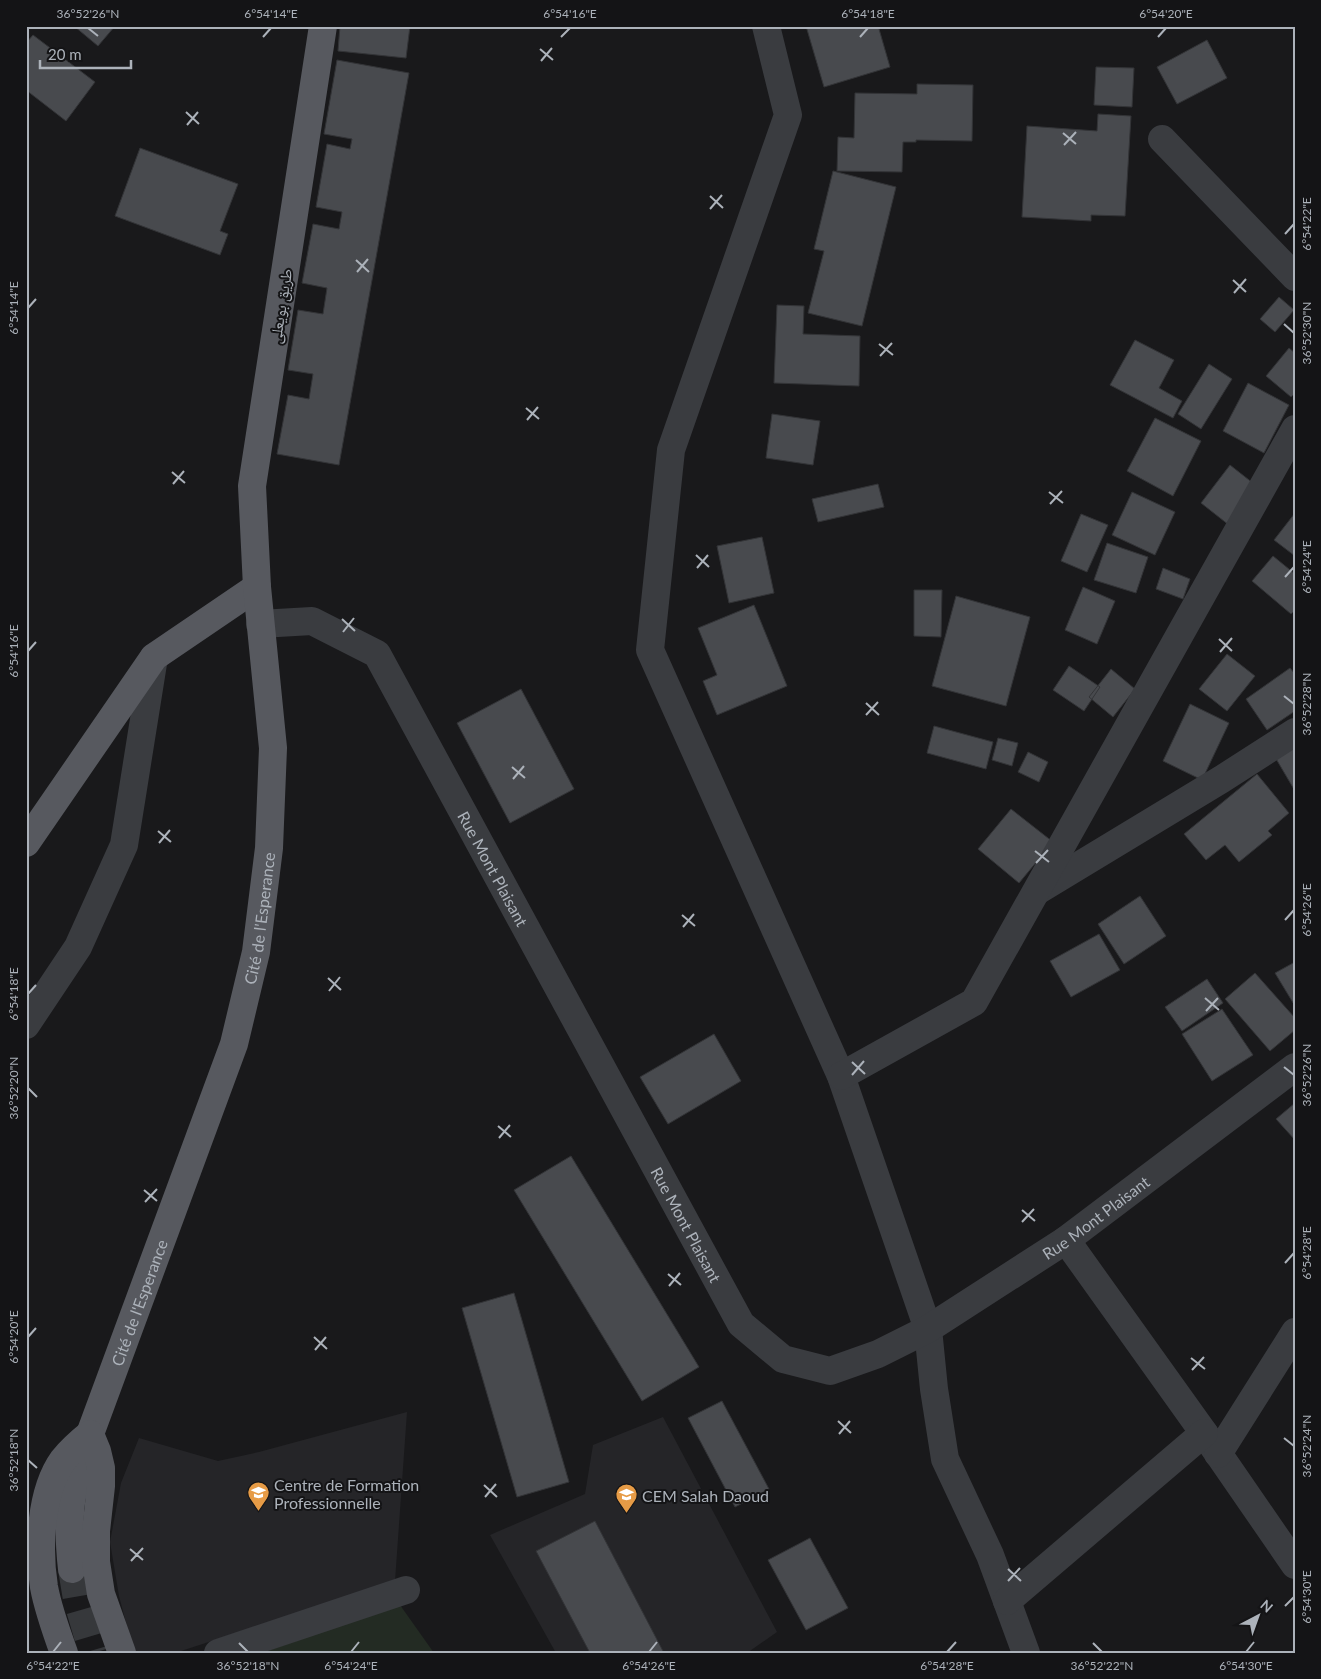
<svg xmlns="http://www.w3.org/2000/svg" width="1321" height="1679" viewBox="0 0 1321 1679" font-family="Lato,'Noto Naskh Arabic',sans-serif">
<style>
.built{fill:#252528}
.green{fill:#232b23}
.building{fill:#484a4e;stroke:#333437}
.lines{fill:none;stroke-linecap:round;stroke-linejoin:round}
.major-tunnel{stroke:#36383b;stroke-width:28;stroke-dasharray:28 14;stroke-linecap:butt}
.minor{stroke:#3a3c40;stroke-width:28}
.major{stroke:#57595f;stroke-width:28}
.ticks{fill:none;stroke:#acb2ba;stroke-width:2}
.labels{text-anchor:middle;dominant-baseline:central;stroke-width:4;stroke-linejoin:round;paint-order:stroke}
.street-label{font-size:16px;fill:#acb2ba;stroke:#141416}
.poi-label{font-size:16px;fill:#acb2ba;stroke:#141416;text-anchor:start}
.neatline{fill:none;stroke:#acb2ba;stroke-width:2}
.ticks-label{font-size:12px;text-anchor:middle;fill:#acb2ba}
</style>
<rect width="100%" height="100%" fill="#19191b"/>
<path class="built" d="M407,1412L395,1581L175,1653H134L119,1596L110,1542L121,1483L139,1438L218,1461L259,1452Z
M663,1417L777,1632L747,1653H556L490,1535L585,1494L593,1445Z"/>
<path class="green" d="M400,1605L434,1653H261Z"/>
<path class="building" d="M74,26H115L98,46Z
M340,26H410L406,58L338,51Z
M806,26H889L879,29L890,67L824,87Z
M33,35L95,82L66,121L26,90V43Z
M1207,40L1227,78L1177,104L1157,67Z
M337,60L409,73L339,465L277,454L288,395L309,399L313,374L288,370L298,310L323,314L327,288L302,283L313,224L339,229L342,212L316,207L327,144L350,149L352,139L324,134Z
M1096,67L1134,68L1132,107L1094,105Z
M917,84L973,85L972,141L916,140V142H903L902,172L837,171L838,137L854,138L855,93L917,94Z
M1098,114L1131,116L1125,216L1091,215V221L1022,217L1027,126L1097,131Z
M140,148L238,184L220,231L228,234L220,255L115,216Z
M833,171L896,187L862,326L808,313L824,251L814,249Z
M1279,297L1294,310L1275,332L1260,319Z
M777,305L804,306L803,334L860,336L859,386L774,383Z
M1135,340L1174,360L1159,388L1182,401L1173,418L1110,385Z
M1289,348L1295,353V393L1291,397L1266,376Z
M1209,364L1232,379L1201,429L1178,414Z
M1248,383L1289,405L1264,453L1223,431Z
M772,414L820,421L813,465L766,458Z
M1155,418L1201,441L1173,496L1127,471Z
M1230,465L1263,491L1234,529L1201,503Z
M878,484L884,507L818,522L812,499Z
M1132,492L1175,512L1155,555L1112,535Z
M1295,513V556L1274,540Z
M1081,514L1108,525L1087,572L1061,561Z
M762,537L774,593L729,603L717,546Z
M1107,543L1148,557L1136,593L1094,580Z
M1273,556L1295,574V610L1291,614L1252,581Z
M1163,568L1190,579L1183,599L1156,589Z
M1083,587L1115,601L1097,644L1065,630Z
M914,590H942L941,637L914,636Z
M956,596L1030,617L1006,706L932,686Z
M754,605L787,686L717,715L703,681L717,675L698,628Z
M1227,654L1255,676L1227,711L1199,689Z
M1069,666L1100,687L1084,711L1053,690Z
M1290,668L1295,674V711L1267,730L1246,699Z
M1111,669L1135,689L1113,717L1089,697Z
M521,689L574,789L510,823L457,723Z
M1190,704L1229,723L1202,780L1163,761Z
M934,726L993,742L986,769L927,753Z
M998,738L1018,743L1012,766L992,760Z
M1295,745V791L1275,757Z
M1028,752L1048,762L1039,782L1018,772Z
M1257,774L1289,813L1268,831L1272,835L1239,862L1225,845L1206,860L1184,834Z
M1011,809L1053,842L1019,883L978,849Z
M1140,896L1166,936L1124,964L1098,924Z
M1099,934L1120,970L1071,997L1050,961Z
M1295,962V1006L1275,973Z
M1255,973L1295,1018V1030L1270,1051L1225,999Z
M1207,979L1223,1003L1182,1031L1165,1007Z
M1222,1009L1253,1055L1212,1081L1182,1034Z
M714,1034L741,1081L668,1124L640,1077Z
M1295,1103V1140L1276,1119Z
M571,1156L699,1367L642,1401L514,1190Z
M514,1293L569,1482L517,1497L462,1308Z
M722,1401L769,1489L735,1507L688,1418Z
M595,1521L664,1653H590L536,1551Z
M810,1538L848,1608L806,1630L768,1560Z"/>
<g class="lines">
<path class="major-tunnel" d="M72,1569L77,1599L93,1653"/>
<g class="minor">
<path d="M766,26L788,115L671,450L650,650L841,1076L928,1329L934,1389L945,1459L990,1555L1026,1653"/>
<path d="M1162,139L1295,277"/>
<path id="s1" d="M260,624L312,621L377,654L741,1324L783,1359L830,1371L878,1354L928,1329L1066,1240L1295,1067"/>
<path d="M1037,891L1222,779L1295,732"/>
<path d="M26,1025L78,947L124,845L154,657"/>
<path d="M841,1076L974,1002L1295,429"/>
<path d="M1066,1240L1204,1433L1295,1565"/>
<path d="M1218,1454L1295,1332"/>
<path d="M1007,1601L1204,1433"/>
<path d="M218,1653L406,1590"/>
</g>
<g class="major">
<path d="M26,843L154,657L257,587"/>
<path id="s2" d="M72,1569C70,1551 69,1532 70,1514C71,1487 83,1460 90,1434L234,1044L256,952L269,848L273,748L257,587L252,486L323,26"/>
<path d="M64,1653C56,1631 48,1609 44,1587C38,1549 40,1492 63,1460C71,1450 80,1442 90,1434L97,1451L101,1468V1486L96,1531V1562L101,1594L122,1653"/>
</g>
</g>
<path class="ticks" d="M88,28L98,36M263,37L271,28M561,37L570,28M860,37L868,28M1158,37L1166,28M540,49L553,60M541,61L552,48M186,112L199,124M187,125L198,112M1063,133L1076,144M1064,145L1076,132M710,196L723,208M710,209L722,195M1285,234L1294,224M356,260L369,272M357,272L368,259M1233,280L1246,292M1234,293L1246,279M28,308L36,299M1284,324L1294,333M879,344L893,355M880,356L892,343M526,408L539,419M527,420L538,407M172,472L185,483M173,484L184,471M1049,492L1063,503M1050,504L1062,491M696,555L709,567M697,568L708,555M1285,577L1294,567M342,619L355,631M343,632L354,618M1219,639L1232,651M28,651L36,642M1220,652L1232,638M1284,696L1294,704M866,703L879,715M866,715L878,702M512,767L525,778M513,779L524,766M158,831L171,842M159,843L170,830M1035,851L1049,862M1036,863L1048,850M682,915L695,926M1285,920L1294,910M683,927L694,914M328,978L341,990M329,991L340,977M28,994L36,985M1205,998L1219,1010M1206,1011L1218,998M852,1062L865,1074M1284,1067L1294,1075M852,1075L864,1061M28,1088L37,1097M498,1126L511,1137M499,1138L510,1125M144,1190L157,1201M145,1202L157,1189M1022,1210L1035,1221M1022,1222L1034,1209M1285,1263L1294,1253M668,1274L681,1285M669,1286L680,1273M28,1337L36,1328M314,1337L327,1349M315,1350L326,1337M1191,1358L1205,1369M1192,1370L1204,1357M838,1421L851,1433M839,1434L850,1421M1284,1438L1294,1446M28,1460L37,1468M484,1485L497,1497M485,1497L496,1484M130,1549L143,1560M131,1561L143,1548M1008,1569L1021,1581M1008,1581L1020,1568M1285,1606L1294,1597M239,1643L248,1652M1093,1643L1102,1652M53,1652L61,1642M351,1652L359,1642M649,1652L657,1642M947,1652L956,1642M1246,1652L1254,1642"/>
<defs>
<symbol id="university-pin" viewBox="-11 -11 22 30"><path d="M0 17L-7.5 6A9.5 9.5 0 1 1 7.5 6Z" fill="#e69b46" stroke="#141416"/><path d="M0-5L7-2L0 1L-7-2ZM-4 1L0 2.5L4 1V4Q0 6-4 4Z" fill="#fff"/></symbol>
<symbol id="school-pin" viewBox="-11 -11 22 30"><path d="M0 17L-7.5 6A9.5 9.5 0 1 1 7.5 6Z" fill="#e69b46" stroke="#141416"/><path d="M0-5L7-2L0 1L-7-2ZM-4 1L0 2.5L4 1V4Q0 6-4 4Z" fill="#fff"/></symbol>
</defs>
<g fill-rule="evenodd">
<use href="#university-pin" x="246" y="1480" width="25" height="34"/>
<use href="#school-pin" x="614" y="1482" width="25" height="34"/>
</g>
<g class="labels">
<g class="street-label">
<text transform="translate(280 306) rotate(-81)">طريق بويعلى</text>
<text stroke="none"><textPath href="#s1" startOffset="369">Rue Mont Plaisant</textPath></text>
<text stroke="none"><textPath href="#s2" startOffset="682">Cité de l'Esperance</textPath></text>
<text stroke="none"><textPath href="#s1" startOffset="1299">Rue Mont Plaisant</textPath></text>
<text stroke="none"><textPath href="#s1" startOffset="774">Rue Mont Plaisant</textPath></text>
<text stroke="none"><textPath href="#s2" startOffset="278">Cité de l'Esperance</textPath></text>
</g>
<g class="poi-label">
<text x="274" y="1484">Centre de Formation<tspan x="274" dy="18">Professionnelle</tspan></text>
<text x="642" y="1495">CEM Salah Daoud</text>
</g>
</g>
<rect width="1321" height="1679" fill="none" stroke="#141416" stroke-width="55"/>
<g transform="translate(1258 1616) rotate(41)" stroke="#141416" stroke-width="4" paint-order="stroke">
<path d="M0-4L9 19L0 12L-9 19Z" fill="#acb2ba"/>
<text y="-8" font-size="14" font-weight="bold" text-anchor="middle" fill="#acb2ba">N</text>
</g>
<path d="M40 60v8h91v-8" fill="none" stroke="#acb2ba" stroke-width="2.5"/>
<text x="48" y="60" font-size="15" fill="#acb2ba" stroke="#141416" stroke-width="4" paint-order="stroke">20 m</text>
<rect x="28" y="28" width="1266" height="1624" class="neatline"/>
<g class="ticks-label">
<text x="88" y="18">36°52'26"N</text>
<text x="271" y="18">6°54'14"E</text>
<text x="570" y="18">6°54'16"E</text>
<text x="868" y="18">6°54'18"E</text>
<text x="1166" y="18">6°54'20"E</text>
<text transform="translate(1307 224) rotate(-90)" y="4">6°54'22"E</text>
<text transform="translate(14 308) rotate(-90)" y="4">6°54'14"E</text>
<text transform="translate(1307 333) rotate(-90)" y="4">36°52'30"N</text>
<text transform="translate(1307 567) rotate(-90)" y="4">6°54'24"E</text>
<text transform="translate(14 651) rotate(-90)" y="4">6°54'16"E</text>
<text transform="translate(1307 704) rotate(-90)" y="4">36°52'28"N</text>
<text transform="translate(1307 910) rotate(-90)" y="4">6°54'26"E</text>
<text transform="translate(14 994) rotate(-90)" y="4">6°54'18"E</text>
<text transform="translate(1307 1075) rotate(-90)" y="4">36°52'26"N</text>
<text transform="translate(14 1088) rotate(-90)" y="4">36°52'20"N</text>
<text transform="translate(1307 1253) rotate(-90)" y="4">6°54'28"E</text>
<text transform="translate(14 1337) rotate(-90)" y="4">6°54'20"E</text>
<text transform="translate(1307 1446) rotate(-90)" y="4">36°52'24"N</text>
<text transform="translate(14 1460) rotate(-90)" y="4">36°52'18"N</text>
<text transform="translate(1307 1597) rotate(-90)" y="4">6°54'30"E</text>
<text x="53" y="1670">6°54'22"E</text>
<text x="248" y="1670">36°52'18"N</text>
<text x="351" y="1670">6°54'24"E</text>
<text x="649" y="1670">6°54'26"E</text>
<text x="947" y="1670">6°54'28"E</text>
<text x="1102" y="1670">36°52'22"N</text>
<text x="1246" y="1670">6°54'30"E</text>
</g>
</svg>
